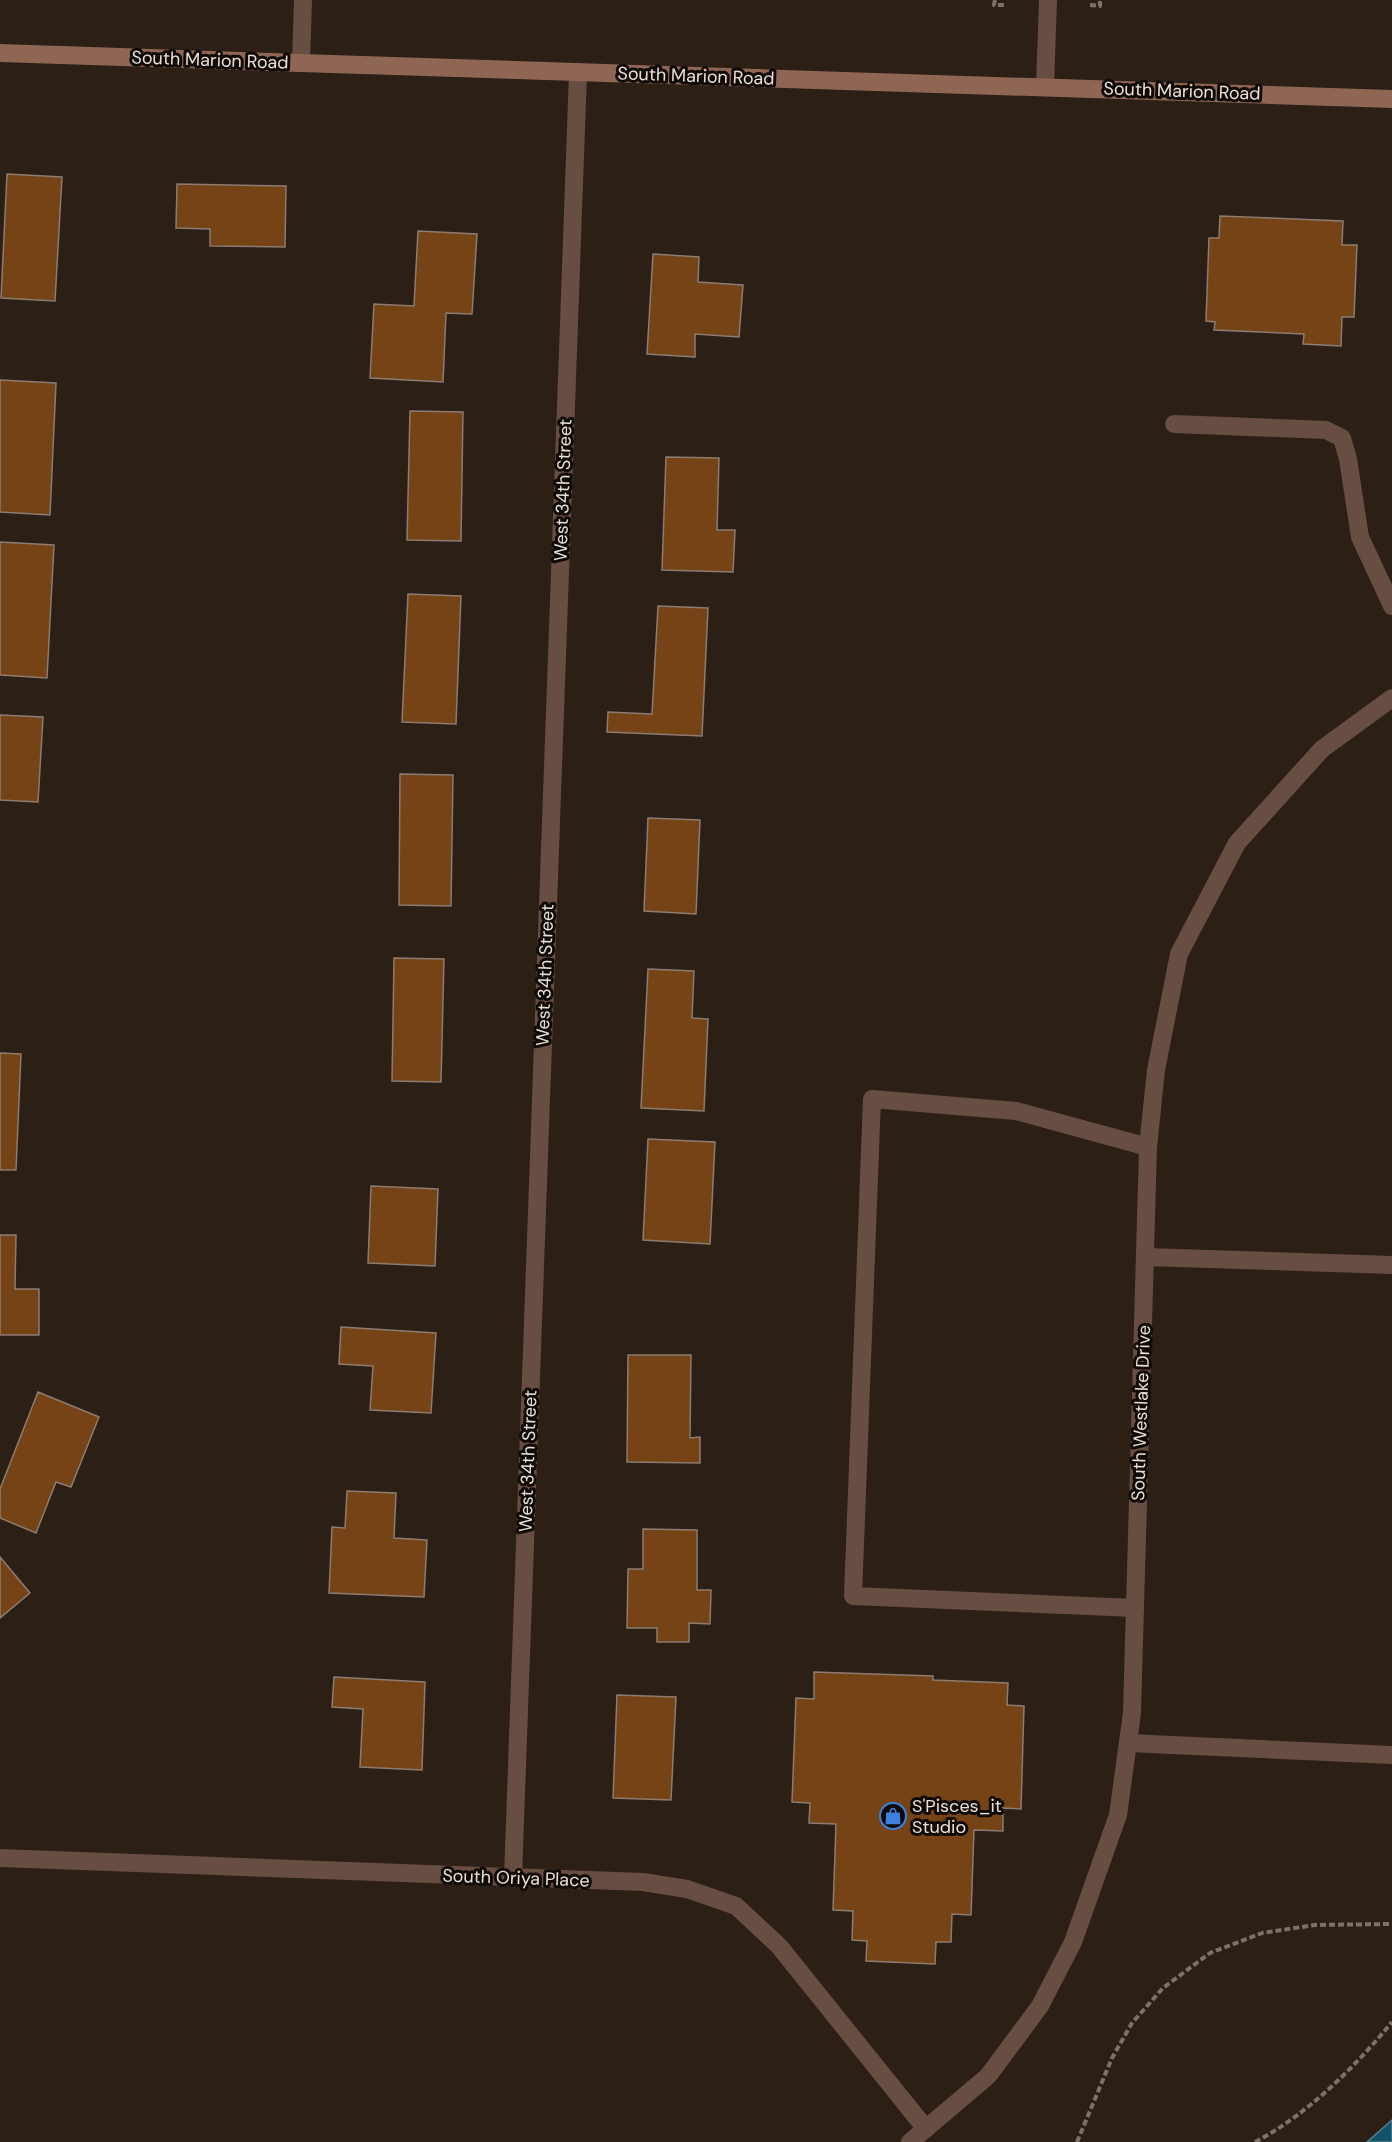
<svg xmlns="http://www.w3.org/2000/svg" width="1392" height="2142" viewBox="0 0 1392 2142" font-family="'DM Sans',sans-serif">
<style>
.water{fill:#13536a;stroke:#537d8c;stroke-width:1.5}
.building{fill:#754316;stroke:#8c7c72;stroke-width:1.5}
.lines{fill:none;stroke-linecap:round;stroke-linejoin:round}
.path{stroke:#7d726b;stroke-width:4;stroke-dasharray:6 3;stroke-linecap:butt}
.service{stroke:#684d42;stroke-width:18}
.minor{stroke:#684d42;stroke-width:18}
.tertiary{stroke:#684d42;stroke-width:18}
.secondary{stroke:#8f6553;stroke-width:18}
.labels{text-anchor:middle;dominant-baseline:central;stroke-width:6;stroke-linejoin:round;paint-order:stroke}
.street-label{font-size:18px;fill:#e9e0da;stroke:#0f0a06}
.poi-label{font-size:18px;fill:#e9e0da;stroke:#0f0a06;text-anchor:start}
</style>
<rect width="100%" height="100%" fill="#2b1f16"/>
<path class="water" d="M1392,2120V2142H1367Z"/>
<path class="building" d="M7,174L62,177L55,301L1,298Z
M177,184L286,186L285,247L210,246V229L176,228Z
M1220,216L1343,221L1342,245H1357L1354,317H1342L1341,346L1303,344L1304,334L1214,330L1215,322L1206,321L1209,238H1219Z
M418,231L477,234L472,314L446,313L443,382L370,378L374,304L414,306Z
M653,254L699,257L698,282L743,285L739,337L695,334V357L647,354Z
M0,380L56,383L50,515L0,512Z
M410,411L463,412L461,541L407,540Z
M666,457L719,458L717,530H735L733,572L662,570Z
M0,542L54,545L47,678L0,675Z
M408,594L461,596L456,724L402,722Z
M658,606L708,608L702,736L607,732L608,712L652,714Z
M0,715L43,717L38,802L0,800Z
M400,774L453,775L451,906L399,905Z
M648,818L700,820L696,914L644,911Z
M394,958L444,959L441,1082L392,1081Z
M648,969L694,971L692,1018L708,1019L704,1111L641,1108Z
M0,1053L21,1054L16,1170H0Z
M648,1139L715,1142L710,1244L643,1240Z
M371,1186L438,1189L435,1266L368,1263Z
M0,1235H16L15,1289H39V1335H0Z
M341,1327L436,1333L431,1413L370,1410L373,1366L339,1364Z
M628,1355H691L690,1438L700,1437V1463L627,1462Z
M38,1392L99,1417L71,1487L56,1482L36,1533L0,1518V1489Z
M347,1491L396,1493L394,1538L427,1540L424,1597L329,1593L332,1527L345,1528Z
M643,1529L697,1530V1590H711L710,1624L689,1623V1642H657V1628H627L628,1569H643Z
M0,1557L30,1593L0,1618Z
M814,1672L933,1676V1680L1008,1683L1007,1705L1024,1706L1021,1809L1003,1808V1831L974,1830L971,1915L952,1914L951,1942H936L935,1964L866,1961L867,1941L852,1940L853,1911L833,1910L836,1824L809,1823L810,1803L792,1802L796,1698L814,1699Z
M334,1677L425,1682L422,1770L360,1767L363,1709L332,1707Z
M617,1695L676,1697L671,1800L613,1798Z"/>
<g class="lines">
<path class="path" d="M995,0L994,5H1006
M1090,5L1100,6V0
M1077,2142L1112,2058L1132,2023L1163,1988L1210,1953L1262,1933L1315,1925L1392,1924
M1255,2142C1307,2115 1355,2067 1392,2022"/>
<path class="service" d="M1174,424L1326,430L1342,438L1348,459L1360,537L1392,606
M1146,1257L1392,1265
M1135,1608L853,1596L872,1099L1016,1111L1148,1147
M1128,1743L1392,1755"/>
<path class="minor" d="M301,63L303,0
M1045,87L1048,0
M0,1858L643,1882L687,1889L736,1906L779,1946L926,2129
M513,1877L578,73"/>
<path class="tertiary" d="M910,2142L988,2076L1040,2006L1073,1942L1118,1815L1132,1713L1148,1147L1156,1070L1179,954L1237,843L1322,749L1392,698"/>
<path class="secondary" d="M0,53L1392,99"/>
</g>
<defs>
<symbol id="shop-ring" viewBox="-11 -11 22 22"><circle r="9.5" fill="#0f0a06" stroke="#3f7fe0" stroke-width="1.5"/><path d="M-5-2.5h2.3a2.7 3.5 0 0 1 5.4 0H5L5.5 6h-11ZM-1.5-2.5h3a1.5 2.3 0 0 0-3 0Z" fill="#3f7fe0"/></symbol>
</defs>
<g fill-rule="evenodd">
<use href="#shop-ring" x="878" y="1801" width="30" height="30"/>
</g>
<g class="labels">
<g class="street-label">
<text transform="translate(210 60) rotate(2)">South Marion Road</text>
<text transform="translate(696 76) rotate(2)">South Marion Road</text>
<text transform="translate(1182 91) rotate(2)">South Marion Road</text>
<text transform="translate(563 490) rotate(-88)">West 34th Street</text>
<text transform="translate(545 975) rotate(-88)">West 34th Street</text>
<text transform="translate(1141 1413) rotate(-88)">South Westlake Drive</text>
<text transform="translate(528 1461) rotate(-88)">West 34th Street</text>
<text transform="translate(516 1878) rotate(2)">South Oriya Place</text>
</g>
<g class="poi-label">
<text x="912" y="1806">S'Pisces_it<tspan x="912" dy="21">Studio</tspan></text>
</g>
</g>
</svg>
